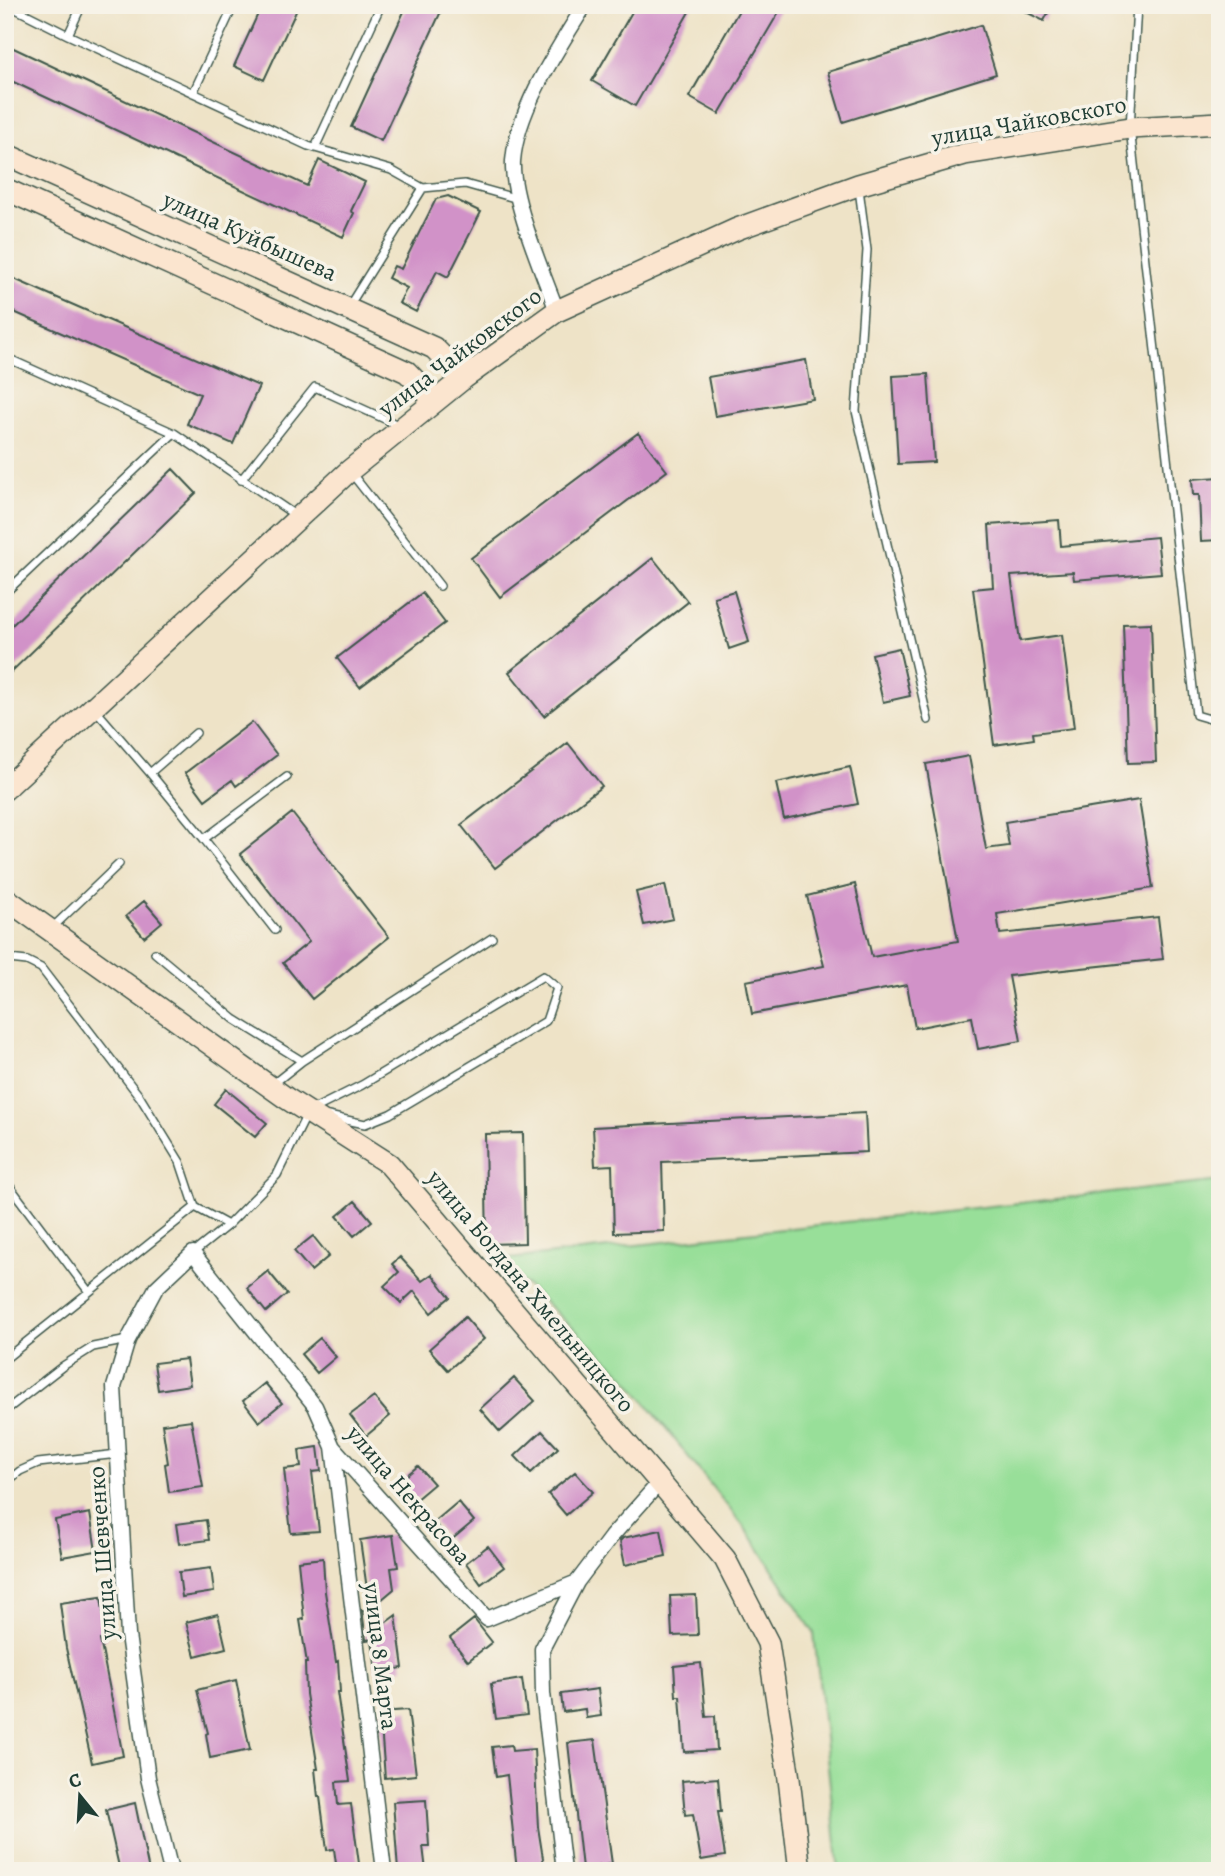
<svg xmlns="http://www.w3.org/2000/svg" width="1225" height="1876" viewBox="0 0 1225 1876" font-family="Alegreya,serif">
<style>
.green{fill:#98df99;stroke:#5c8e66;stroke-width:2}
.building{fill:#d192c8}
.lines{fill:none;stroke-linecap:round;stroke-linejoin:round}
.lane-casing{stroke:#3e564a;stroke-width:10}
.street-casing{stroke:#3e564a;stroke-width:17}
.secondary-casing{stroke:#3e564a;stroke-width:24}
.lane{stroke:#fff;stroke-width:7}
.street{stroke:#fff;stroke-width:14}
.secondary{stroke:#fbe5cf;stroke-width:21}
.labels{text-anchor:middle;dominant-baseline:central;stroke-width:7;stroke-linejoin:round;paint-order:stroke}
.street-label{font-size:24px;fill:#1f3d34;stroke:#f7f3e8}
</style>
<rect width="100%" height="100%" fill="#f7f3e8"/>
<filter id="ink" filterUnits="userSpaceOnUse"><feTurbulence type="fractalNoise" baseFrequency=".0143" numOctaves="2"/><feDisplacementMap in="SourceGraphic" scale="14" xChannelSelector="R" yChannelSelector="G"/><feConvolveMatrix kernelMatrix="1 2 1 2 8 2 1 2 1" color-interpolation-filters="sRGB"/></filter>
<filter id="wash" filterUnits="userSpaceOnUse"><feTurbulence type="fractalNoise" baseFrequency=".00686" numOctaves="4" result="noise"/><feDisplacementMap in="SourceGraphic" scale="28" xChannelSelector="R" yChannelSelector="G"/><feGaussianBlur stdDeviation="1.57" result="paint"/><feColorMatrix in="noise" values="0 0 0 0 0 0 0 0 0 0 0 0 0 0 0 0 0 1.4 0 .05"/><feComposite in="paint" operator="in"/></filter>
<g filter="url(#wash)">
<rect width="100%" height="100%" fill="#eee3c7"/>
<path class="green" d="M1220,1181V1871H839L814,1633L751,1536L623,1374L499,1260Z"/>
<g id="blocks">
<path class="building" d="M262,5H299L264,80L234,66Z
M407,5H444L381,141L351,127Z
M636,5H693L635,106L592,81Z
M742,5H783L719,114L689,97Z
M1012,5H1052L1044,21Z
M981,25L996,74L843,122L828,72Z
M5,44L307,186L319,160L365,182L351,211L354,213L343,237L5,78Z
M448,196L481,212L448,277L437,271L416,312L399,303L407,288L388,278L394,266L401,269L436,199Z
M5,275L259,386L233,444L187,424L200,394L5,308Z
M806,360L813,399L715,416L708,377Z
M928,374L934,462L898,464L893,376Z
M638,433L667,471L500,597L471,558Z
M173,469L196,493L5,678V632Z
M1220,477V540L1201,541L1199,495H1193L1192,479Z
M1059,520L1061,546L1157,537L1161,573L1074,580L1073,572L1011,576L1020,641L1062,635L1074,728L1033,733L1034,739L994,745L973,589L993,587L989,525Z
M653,558L688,602L544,716L509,672Z
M734,591L749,642L729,649L714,597Z
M422,593L445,623L360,687L337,658Z
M1151,623L1156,762L1128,763L1123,624Z
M899,648L910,696L883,702L872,654Z
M252,722L277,755L236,786L232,780L205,800L185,773Z
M568,743L602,786L495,868L461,825Z
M969,756L986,849L1009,846L1005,822L1139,800L1153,888L997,914L1000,934L1158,917L1163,959L1009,976L1021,1041L978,1049L972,1017L915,1028L907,985L752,1014L746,981L824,966L807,896L855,884L872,957L958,941L926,764Z
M850,767L858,804L784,819L776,783Z
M292,813L389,937L312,999L283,963L309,942L240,854Z
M665,885L673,919L644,925L636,892Z
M144,901L162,922L144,937L126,916Z
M226,1089L267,1123L255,1137L214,1104Z
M865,1113L867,1152L662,1162L664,1231L614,1233L612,1165L595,1166L593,1127Z
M523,1133L525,1243L487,1244L485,1134Z
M355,1201L372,1221L354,1236L337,1216Z
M313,1236L329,1256L311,1271L294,1251Z
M400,1257L422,1281L432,1274L450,1297L431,1313L414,1291L401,1303L384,1286L399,1272L392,1264Z
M268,1271L287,1294L266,1312L247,1288Z
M465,1317L484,1339L448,1370L429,1349Z
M320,1338L336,1357L317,1373L301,1354Z
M186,1359L190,1385L158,1390L154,1363Z
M514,1378L535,1401L500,1432L480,1409Z
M265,1383L282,1403L259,1422L243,1401Z
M374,1397L390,1416L366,1436L350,1415Z
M191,1420L203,1487L169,1492L165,1464L168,1463L162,1424Z
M542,1431L558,1448L531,1473L515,1456Z
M318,1447L321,1471L312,1472L319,1531L291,1533L284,1469L301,1467L299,1450Z
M418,1466L434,1484L415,1500L400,1481Z
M575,1472L593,1492L566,1515L548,1494Z
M458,1502L474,1521L450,1541L434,1522Z
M90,1513L96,1551L62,1557L55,1520Z
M206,1520L209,1540L179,1544L176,1524Z
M661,1530L666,1556L625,1565L620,1541L623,1538Z
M393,1535L398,1567L391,1568L394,1589L368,1611H373L384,1624L396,1615L403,1668L376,1672L372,1639L366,1640L362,1610L367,1611L364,1590L367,1589L360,1540Z
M488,1546L504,1567L481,1584L466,1563Z
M323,1558L325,1592L336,1662L338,1661L340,1692H337L350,1781L336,1782L338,1805L351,1804L360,1871H337L334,1849L327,1850L320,1797H318L315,1769H318L306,1694L305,1663H307L300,1620L304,1619L298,1561Z
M211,1568L214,1592L182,1597L179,1572Z
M696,1595L698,1635L672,1636L670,1596Z
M101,1597L107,1639L100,1640L123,1756L92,1763L66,1648L60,1603Z
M218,1614L226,1648L195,1656L186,1622Z
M474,1619L492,1642L468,1661L450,1638Z
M701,1663L706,1717L715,1716L717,1750L684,1752L680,1696H676L674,1666Z
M522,1679L527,1715L496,1719L491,1684Z
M236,1680L250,1750L210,1758L206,1734L208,1733L197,1690Z
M598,1689L601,1716L586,1718L585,1709L563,1712L561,1694Z
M408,1710L416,1775L385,1778L380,1712Z
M595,1740L612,1864L582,1868L568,1743Z
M511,1745L512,1751L534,1749L538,1827L545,1871H517L507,1775L496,1777L492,1747Z
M718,1778L721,1812H718L725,1856L701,1860L693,1814L685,1815L682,1781Z
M426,1800L429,1846H423L426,1871H398L393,1802Z
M135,1803L149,1871H120L106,1810Z"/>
</g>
</g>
<g filter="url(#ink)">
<use href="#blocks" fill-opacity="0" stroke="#3e564a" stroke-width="2"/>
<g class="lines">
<defs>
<path id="lane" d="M8,5L68,35
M82,5L68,35L308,146L391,170L423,188L465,184L518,199
M1137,5L1130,128L1196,715L1220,722
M193,93L234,5
M315,148L381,5
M859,189L867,250L856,411L928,720
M349,306L423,188
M5,357L174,433L295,515
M352,474L440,586
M241,480L315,387L400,426
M5,593L174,433
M94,708L150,773L196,733
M150,773L204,839L287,777
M204,839L275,930
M52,928L119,864
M155,953L234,1019L302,1061
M9,959L27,961L41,968L140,1097L180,1162L195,1207
M5,964C10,957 8,918 9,906
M273,1084L302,1061L492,938
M5,1180L89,1292L195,1207L228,1225L277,1175L308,1112L362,1085L543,976L557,988L546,1021L390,1114L365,1124L328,1116
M193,1253L228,1225
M5,1359L89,1292
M5,1411L63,1366L93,1347L128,1340
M5,1483L20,1471L38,1463L118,1454"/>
<path id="street" d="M557,311C543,273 511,199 513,161C517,109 558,49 585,5
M333,1447L384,1871
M171,1871L148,1778L128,1635L114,1387L128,1340L156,1288L193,1253L315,1406L333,1447L487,1619L577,1582
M564,1871L543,1693L542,1649L577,1582L611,1537L659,1483"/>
<path id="secondary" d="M5,154L434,348L464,378
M5,189L407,372L435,401
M5,789L349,471L464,378L557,311L737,229L858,185L965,154L1130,128L1220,123
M5,898L286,1098L389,1164L725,1559L768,1643L789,1779L800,1871"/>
</defs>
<use href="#lane" class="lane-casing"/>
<use href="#street" class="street-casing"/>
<use href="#secondary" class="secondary-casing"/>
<use href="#lane" class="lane"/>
<use href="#street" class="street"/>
<use href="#secondary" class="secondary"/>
</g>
</g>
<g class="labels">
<g class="street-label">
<text transform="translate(1029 121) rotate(-10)">улица Чайковского</text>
<text transform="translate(250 236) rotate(24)">улица Куйбышева</text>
<text transform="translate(460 352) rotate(-37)">улица Чайковского</text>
<text transform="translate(531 1291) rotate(50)">улица Богдана Хмельницкого</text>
<text transform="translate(409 1495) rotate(49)">улица Некрасова</text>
<text transform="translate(102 1553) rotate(-94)">улица Шевченко</text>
<text transform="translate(381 1656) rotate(83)">улица 8 Марта</text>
</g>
</g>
<rect width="1225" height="1876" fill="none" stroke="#f7f3e8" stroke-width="28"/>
<g transform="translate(80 1796) rotate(342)" stroke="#f7f3e8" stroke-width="5" paint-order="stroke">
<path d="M0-5L12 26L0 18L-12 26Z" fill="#1f3d34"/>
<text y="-10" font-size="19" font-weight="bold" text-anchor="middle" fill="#1f3d34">С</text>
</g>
</svg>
